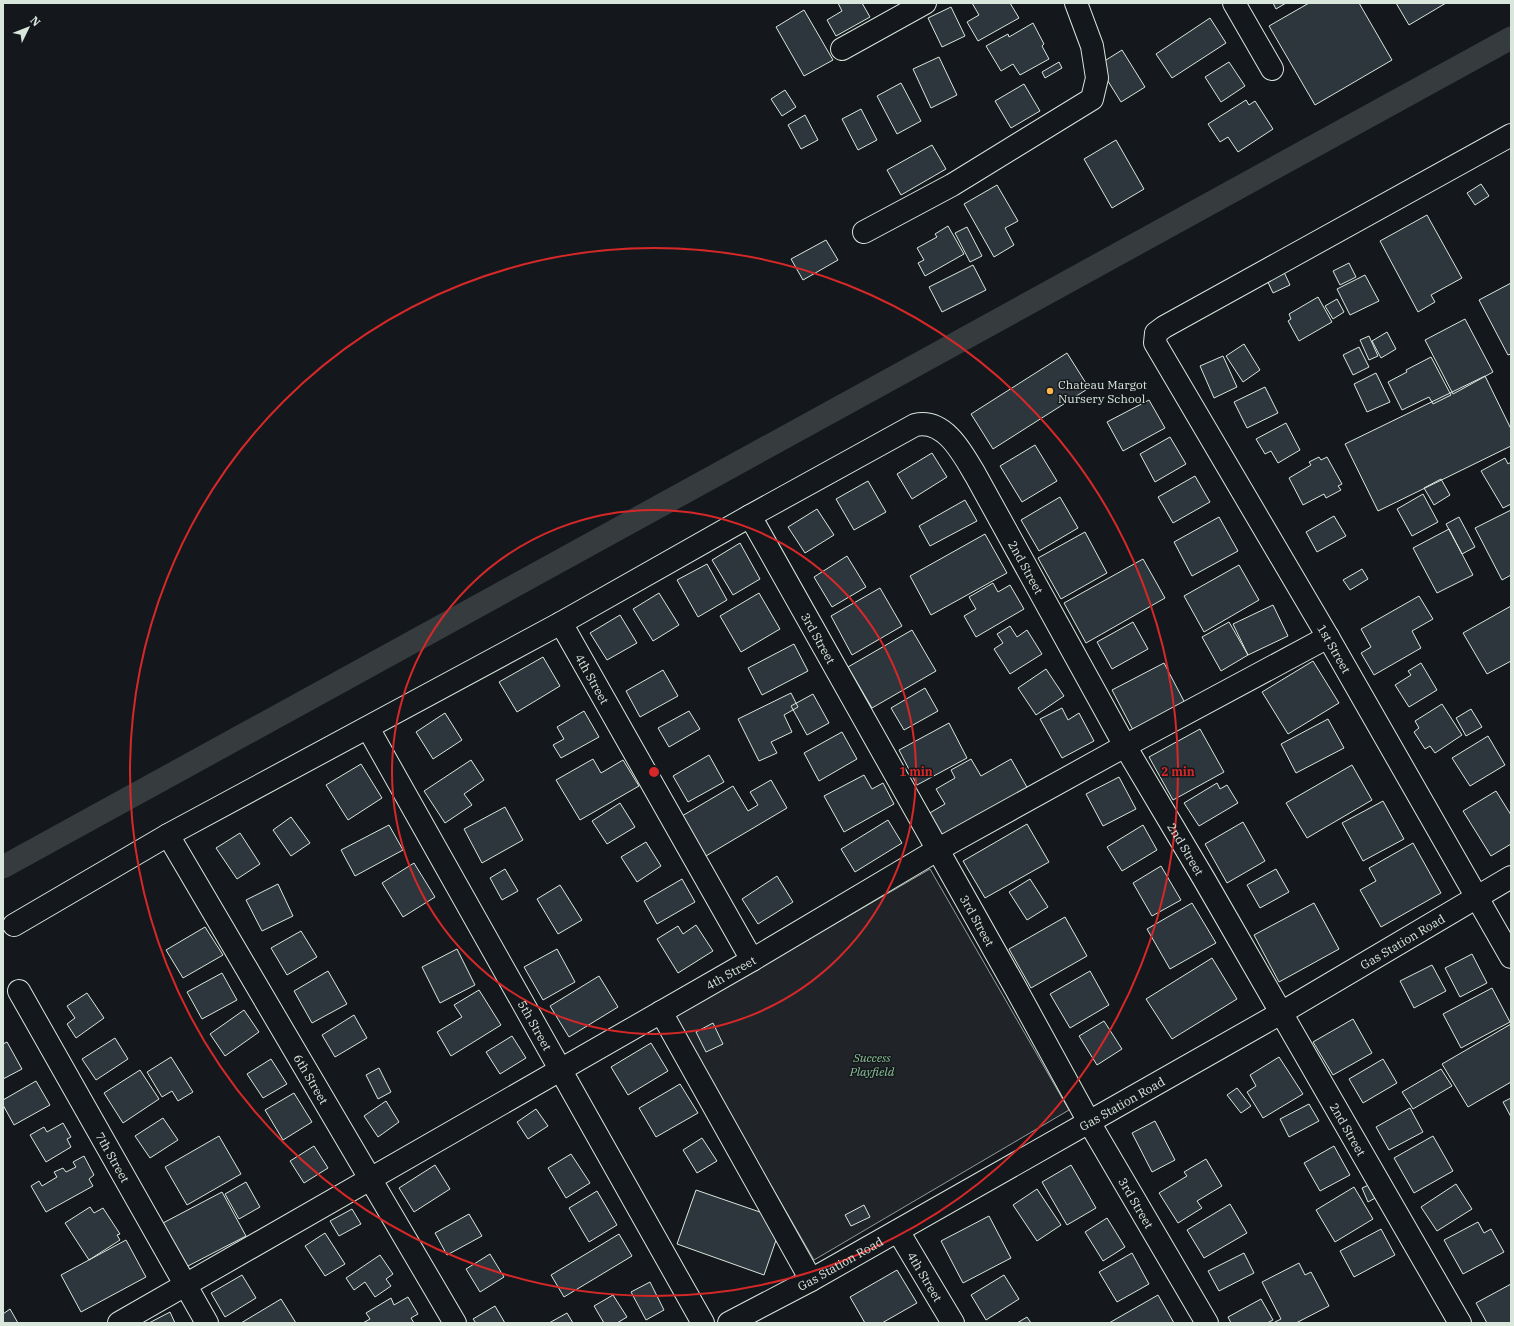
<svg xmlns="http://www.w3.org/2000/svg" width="1514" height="1326" viewBox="0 0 1514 1326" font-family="'IBM Plex Serif',serif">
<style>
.green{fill:#202428;stroke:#939e99}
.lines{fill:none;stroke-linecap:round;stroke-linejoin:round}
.canal{stroke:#363b3e;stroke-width:23}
.building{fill:#2c363c;stroke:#d8e6dc}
.minor-casing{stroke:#d8e6dc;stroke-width:24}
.minor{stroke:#14181c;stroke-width:22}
.ring{fill:none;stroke:#d62828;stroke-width:2}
.poi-dot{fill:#ffb74d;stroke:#14181c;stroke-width:1.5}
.labels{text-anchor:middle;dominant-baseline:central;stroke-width:3;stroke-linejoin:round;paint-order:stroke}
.poi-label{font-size:12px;fill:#d8e6dc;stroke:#14181c;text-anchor:start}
.street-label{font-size:12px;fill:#d8e6dc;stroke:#14181c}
.park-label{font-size:12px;font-style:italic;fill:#8ac095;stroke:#14181c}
.centre{fill:#d62828;stroke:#14181c;stroke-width:2}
.ring-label{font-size:12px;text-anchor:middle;font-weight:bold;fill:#d62828;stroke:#14181c;stroke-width:3;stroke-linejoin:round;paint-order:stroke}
</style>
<rect width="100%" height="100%" fill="#14181c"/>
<path class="green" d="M930,869L1069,1110L814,1260L674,1017Z"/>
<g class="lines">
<path class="canal" d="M3,867L1511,38"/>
</g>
<path class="building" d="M838,3H862L870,17L836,36L827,20L842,11Z
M972,3H1010L1019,18L978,41L967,22L979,15Z
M1273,3H1286L1276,9Z
M1309,3H1359L1392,60L1315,105L1269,26Z
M1396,3H1446L1409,25Z
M951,7L965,36L942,47L928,18Z
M804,10L833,60L804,76L776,27Z
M1210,18L1226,43L1172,78L1156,54Z
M1033,23L1044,44L1042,46L1049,59L1020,75L1013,64L1001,71L986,46L1008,34L1009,37Z
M1122,50L1145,87L1121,102L1098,65Z
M939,57L957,95L931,108L913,69Z
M1059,62L1062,68L1045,78L1042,72Z
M1229,62L1245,86L1221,102L1205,77Z
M901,83L921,121L897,134L877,96Z
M1024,84L1040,111L1011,128L995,101Z
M785,90L796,107L782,116L771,99Z
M1246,100L1249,105L1255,101L1273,129L1238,152L1228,137L1220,142L1208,124Z
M861,109L877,140L858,150L842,119Z
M805,115L818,140L801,149L788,125Z
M1116,140L1144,189L1112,208L1084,159Z
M932,145L946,169L901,195L887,170Z
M1481,184L1489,196L1475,205L1467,193Z
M997,185L1018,221L1005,228L1014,245L994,257L964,204Z
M1427,215L1462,278L1431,295L1435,302L1418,312L1380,241Z
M948,226L964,254L925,276L918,263L924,260L917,248L937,237L935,234Z
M967,227L982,256L970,262L955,233Z
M826,240L838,260L803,280L791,259Z
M1349,263L1356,277L1340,285L1333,271Z
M973,265L986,290L942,312L929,287Z
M1283,270L1290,285L1273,293L1266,278Z
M1365,275L1379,301L1350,315L1337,289Z
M1511,283V354L1508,355L1479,300Z
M1318,297L1332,322L1299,341L1288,321L1291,319L1289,314Z
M1337,299L1344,312L1333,319L1325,306Z
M1465,319L1493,372L1453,394L1425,340Z
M1387,332L1396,349L1381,358L1372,341Z
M1369,336L1378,356L1369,360L1360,340Z
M1244,344L1260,370L1243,382L1226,356Z
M1359,347L1369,367L1353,375L1343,355Z
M1067,353L1089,388L993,449L971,414Z
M1223,356L1237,387L1214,398L1200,366Z
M1431,357L1451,395L1433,404L1429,397L1402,410L1388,382L1407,372L1406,370Z
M1376,373L1390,402L1367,412L1354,384Z
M1485,376L1511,429V446L1378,511L1345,444Z
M1265,387L1278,413L1247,428L1234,402Z
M1149,400L1165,428L1123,451L1107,422Z
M1286,423L1300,450L1278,463L1271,451L1265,454L1256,439Z
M1170,437L1186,464L1155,482L1140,454Z
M1035,445L1057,481L1022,502L1000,466Z
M932,453L947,477L912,499L897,474Z
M1319,457L1321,460L1327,457L1342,484L1338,486L1341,490L1326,498L1324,494L1303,505L1289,478L1311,465L1309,462Z
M1505,458L1508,464L1511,462V504L1503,508L1481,471Z
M1195,476L1210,502L1173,523L1158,497Z
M1441,479L1450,495L1434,505L1424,488Z
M868,481L886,512L854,530L836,499Z
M1423,494L1438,522L1412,536L1397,509Z
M1060,497L1078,528L1039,551L1021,520Z
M965,500L977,521L930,546L919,526Z
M817,509L834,535L805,553L788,527Z
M1511,510V575L1502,580L1475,528Z
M1334,516L1346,536L1317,552L1306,532Z
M1219,517L1238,551L1192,576L1174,542Z
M1459,517L1475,547L1462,554L1446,524Z
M1449,529L1473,575L1437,593L1413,548Z
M1085,532L1107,573L1061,599L1038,558Z
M985,534L1007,573L931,615L910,576Z
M740,543L760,579L733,595L712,560Z
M847,556L866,587L832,607L814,577Z
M1143,559L1165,598L1086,643L1064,603Z
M707,564L727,600L698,617L677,580Z
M1239,565L1259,600L1204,632L1184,596Z
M1362,569L1368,579L1350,590L1343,580Z
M993,583L998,592L1010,585L1024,609L976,637L964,616L976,609L969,597Z
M880,588L902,626L852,655L831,616Z
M659,593L679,625L653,641L633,609Z
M759,593L780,629L741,652L720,616Z
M1419,596L1433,619L1412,631L1421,648L1374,675L1361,653L1371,647L1361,629Z
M1273,605L1288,636L1248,655L1233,624Z
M1511,606V661L1487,674L1463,633Z
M620,615L637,643L607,660L590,633Z
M1133,622L1148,649L1112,669L1097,642Z
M1229,622L1248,655L1221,671L1202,637Z
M1010,626L1017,637L1027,630L1042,654L1010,674L994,649L1003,643L997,634Z
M912,630L936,671L872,708L848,667Z
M794,644L808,671L762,695L748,668Z
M543,657L560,686L517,712L499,682Z
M1313,661L1339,703L1288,734L1262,692Z
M1164,663L1186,705L1134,732L1112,690Z
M1421,663L1437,690L1409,707L1395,685L1411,675L1408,671Z
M1046,669L1064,696L1036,715L1018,688Z
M663,670L678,696L640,717L626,691Z
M925,688L938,711L904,730L891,708Z
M791,693L798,707L784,715L792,732L771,742L777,753L759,761L738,719Z
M813,694L829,723L807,735L791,706Z
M1442,704L1462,735L1435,753L1430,746L1425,749L1414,732L1419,728L1415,721Z
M1062,708L1068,720L1079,713L1094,741L1062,758L1040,719Z
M1471,709L1482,727L1466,736L1456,718Z
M584,711L599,737L561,758L553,745L564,739L557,727Z
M689,711L700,729L669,747L658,728Z
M445,713L462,740L433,759L416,732Z
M1328,719L1344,748L1296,773L1281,744Z
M949,723L967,758L917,785L899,750Z
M1200,729L1224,772L1173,800L1149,757Z
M842,732L857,759L819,781L804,753Z
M1488,736L1505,765L1470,786L1452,758Z
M709,755L724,782L688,802L673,776Z
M593,759L601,773L623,760L639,786L580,820L556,780Z
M971,759L981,776L1011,759L1028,789L941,838L928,814L945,804L936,789L955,778L951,770Z
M471,760L484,780L464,794L472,805L445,823L424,791Z
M361,764L382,798L348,820L326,785Z
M1352,765L1372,800L1307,838L1286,803Z
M864,775L872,789L883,783L894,804L844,832L824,796Z
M1119,777L1136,809L1103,826L1086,794Z
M771,780L787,808L706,856L682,816L733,786L748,811L758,805L750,792Z
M1217,783L1220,789L1227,785L1238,803L1199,826L1184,803Z
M1496,791L1511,815V844L1491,856L1463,811Z
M1383,801L1404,839L1363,861L1342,823Z
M620,803L635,827L607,844L592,821Z
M505,807L523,840L482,863L464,829Z
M291,817L310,843L291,856L273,830Z
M888,820L902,843L855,872L841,849Z
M1243,822L1265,861L1227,883L1205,844Z
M1027,824L1049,862L985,898L963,861Z
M389,825L403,850L355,876L341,850Z
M1143,825L1157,850L1122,871L1107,847Z
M240,833L260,864L237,879L216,848Z
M646,842L661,866L637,882L621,857Z
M1413,843L1441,893L1381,927L1360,890L1376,881L1369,868Z
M414,863L435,897L403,917L382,883Z
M1161,866L1181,900L1152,916L1133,883Z
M505,869L518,891L502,900L490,878Z
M1276,869L1289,892L1260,908L1247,885Z
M777,876L793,902L758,924L742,899Z
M682,879L695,902L657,924L644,901Z
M1030,879L1048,907L1027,920L1009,892Z
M278,884L293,916L262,931L246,900Z
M560,885L582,920L558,934L537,899Z
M1192,903L1216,943L1170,969L1147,929Z
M1314,903L1339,949L1279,982L1254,935Z
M1065,917L1087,956L1031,988L1009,949Z
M696,925L713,951L678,973L657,939L678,926L683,934Z
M205,927L223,955L183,978L166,950Z
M301,931L317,957L287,975L271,948Z
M457,949L475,985L440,1003L422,967Z
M557,949L575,982L543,1000L524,967Z
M1472,954L1487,983L1460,997L1445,968Z
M1212,958L1237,999L1172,1039L1146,999Z
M1432,965L1446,991L1414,1008L1400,981Z
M328,971L347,1004L312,1023L294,991Z
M1090,971L1109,1005L1070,1028L1050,994Z
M222,973L237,1000L202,1019L187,992Z
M599,976L618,1007L569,1037L550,1006Z
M1492,988L1510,1022L1461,1048L1443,1014Z
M479,990L501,1025L451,1056L437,1032L462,1017L454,1005Z
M87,993L104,1018L76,1038L67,1024L75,1018L67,1006Z
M244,1010L259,1032L225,1056L210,1034Z
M354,1015L367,1038L335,1057L322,1035Z
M1353,1019L1372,1053L1333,1075L1313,1042Z
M1104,1021L1122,1049L1097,1065L1079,1036Z
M713,1023L723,1044L706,1052L696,1032Z
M1511,1024V1082L1468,1107L1442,1064Z
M512,1036L526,1058L500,1074L486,1052Z
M115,1038L128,1059L96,1080L82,1059Z
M7,1042L22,1069L3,1079V1044Z
M651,1043L668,1071L628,1095L611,1067Z
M171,1057L193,1092L178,1101L172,1091L162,1097L147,1072Z
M1279,1057L1303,1094L1263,1118L1247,1092L1256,1086L1250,1075Z
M271,1059L287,1084L263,1098L247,1074Z
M1383,1059L1397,1083L1363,1103L1349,1079Z
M379,1068L391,1092L378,1099L366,1075Z
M1441,1069L1452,1086L1413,1109L1402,1092Z
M140,1070L159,1099L123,1123L104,1093Z
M36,1081L50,1105L14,1125L3,1105V1100Z
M680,1084L698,1113L656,1137L639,1108Z
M1237,1088L1251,1106L1241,1113L1227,1095Z
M294,1093L312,1122L283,1140L265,1110Z
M1511,1098V1117L1503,1102Z
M386,1101L399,1122L378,1137L364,1116Z
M1309,1104L1319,1121L1289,1137L1280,1119Z
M1410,1108L1423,1132L1389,1150L1376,1127Z
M536,1109L548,1126L528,1139L517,1122Z
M163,1118L178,1140L150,1158L135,1136Z
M1155,1121L1175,1160L1152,1172L1132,1133Z
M63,1123L71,1137L67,1139L71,1147L46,1162L30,1135L44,1127L47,1132Z
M219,1136L241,1174L187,1205L165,1167Z
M1433,1136L1453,1171L1414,1193L1394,1158Z
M702,1138L717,1161L697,1173L683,1150Z
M314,1146L328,1168L304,1183L290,1161Z
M1334,1146L1350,1175L1320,1191L1304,1163Z
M571,1154L590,1183L566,1198L548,1168Z
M84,1156L94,1175L89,1179L93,1186L46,1212L31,1186L39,1181L42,1186L57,1177L54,1172L63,1168L66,1172L76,1167L73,1162Z
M1206,1159L1222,1186L1197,1201L1202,1208L1178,1223L1159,1193L1187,1176L1184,1172Z
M435,1165L450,1189L414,1212L399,1188Z
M1071,1165L1096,1208L1067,1225L1042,1182Z
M246,1182L260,1207L239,1219L225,1194Z
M1371,1184L1377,1197L1368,1202L1362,1188Z
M1456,1184L1472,1209L1437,1231L1421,1207Z
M1354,1187L1373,1219L1335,1242L1316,1210Z
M1037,1189L1061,1225L1037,1241L1013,1205Z
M696,1190L783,1220L764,1275L677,1244Z
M597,1191L617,1225L589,1242L569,1208Z
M222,1192L246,1236L186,1267L163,1223Z
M1230,1204L1247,1233L1204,1258L1187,1230Z
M864,1205L870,1217L851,1226L845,1215Z
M90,1207L94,1213L103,1208L120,1234L117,1235L120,1240L89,1260L65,1223Z
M352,1209L361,1224L339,1236L330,1221Z
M469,1214L482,1236L447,1255L435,1233Z
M989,1216L1011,1258L963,1283L941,1241Z
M1107,1218L1125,1247L1103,1261L1085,1232Z
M1478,1222L1484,1233L1491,1229L1504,1252L1463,1274L1444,1240Z
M1381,1229L1395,1255L1354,1277L1340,1251Z
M325,1233L345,1264L325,1276L305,1246Z
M619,1234L632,1256L564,1297L551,1275Z
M126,1240L146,1277L81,1312L61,1275Z
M1132,1253L1149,1284L1117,1302L1099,1272Z
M1244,1253L1254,1273L1219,1291L1208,1271Z
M490,1254L504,1277L480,1292L466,1269Z
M380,1255L393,1274L386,1279L391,1286L375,1297L365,1282L354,1290L346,1278Z
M1299,1263L1305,1275L1311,1272L1329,1306L1296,1323H1273L1281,1319L1262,1282Z
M897,1270L917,1303L882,1323H865L850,1297Z
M242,1275L256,1298L225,1317L211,1293Z
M1004,1275L1019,1299L986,1320L971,1295Z
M650,1282L664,1310L646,1320L631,1292Z
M1511,1284V1323H1487L1476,1303Z
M613,1295L627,1317L617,1323H604L594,1306Z
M1158,1295L1174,1323H1109Z
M408,1297L418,1314L411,1318L414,1323H363L370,1319L366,1313L391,1298L394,1305Z
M281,1299L296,1323H241Z
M1261,1299L1273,1320L1267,1323H1231L1228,1317Z
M495,1306L505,1323H476L473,1319Z
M10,1309L18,1323H3V1314Z
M170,1312L175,1323H149Z
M567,1313L573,1323H549Z
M1027,1317L1031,1323H1017Z"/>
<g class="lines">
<defs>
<g id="minor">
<path d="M1234,3L1272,69"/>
<path d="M842,49L925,3"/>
<path id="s1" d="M1511,135L1164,327L1156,333L1155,343L1328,637L1511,957"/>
<path d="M864,232L952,185L1092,99L1097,78L1092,46L1076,3"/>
<path id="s2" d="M750,516L1015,987L1089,1122L1207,1323"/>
<path id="s3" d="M561,623L752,960"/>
<path id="s4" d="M368,728L703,1323"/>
<path id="s5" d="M168,835L455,1323"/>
<path id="s6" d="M14,925L168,835L561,623L750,516L915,425C945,418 963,454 976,476L1125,746L1204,879L1460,1323"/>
<path id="s7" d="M19,991L207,1323"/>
<path d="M661,1012L811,1280"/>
<path id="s8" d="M898,1231L953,1323"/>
<path id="s9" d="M119,1323L752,960L937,850L1125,746L1328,637"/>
<path id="s10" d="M729,1323L811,1280L1089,1122L1281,1013L1511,877"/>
</g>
</defs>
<use href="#minor" class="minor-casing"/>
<use href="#minor" class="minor"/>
</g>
<g class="ring">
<circle cx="654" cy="772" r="262"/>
<circle cx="654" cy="772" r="524"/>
</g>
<circle class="poi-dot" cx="1050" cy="391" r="4"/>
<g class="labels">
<g class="poi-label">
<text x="1058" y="384">Chateau Margot<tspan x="1058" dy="14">Nursery School</tspan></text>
</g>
<g class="street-label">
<text stroke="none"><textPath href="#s6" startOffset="1220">2nd Street</textPath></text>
<text stroke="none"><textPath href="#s2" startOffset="140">3rd Street</textPath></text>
<text stroke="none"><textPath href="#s1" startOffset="771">1st Street</textPath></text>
<text stroke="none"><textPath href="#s3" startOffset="64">4th Street</textPath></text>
<text stroke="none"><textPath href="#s6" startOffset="1544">2nd Street</textPath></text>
<text stroke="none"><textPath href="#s2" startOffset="464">3rd Street</textPath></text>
<text stroke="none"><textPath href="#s10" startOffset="774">Gas Station Road</textPath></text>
<text stroke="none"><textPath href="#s9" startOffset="705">4th Street</textPath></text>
<text stroke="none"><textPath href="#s4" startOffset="341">5th Street</textPath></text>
<text stroke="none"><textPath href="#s5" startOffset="283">6th Street</textPath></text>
<text stroke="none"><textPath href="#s10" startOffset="450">Gas Station Road</textPath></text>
<text stroke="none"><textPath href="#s6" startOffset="1868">2nd Street</textPath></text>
<text stroke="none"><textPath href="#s7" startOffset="191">7th Street</textPath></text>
<text stroke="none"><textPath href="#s2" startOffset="788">3rd Street</textPath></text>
<text stroke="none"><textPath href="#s10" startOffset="126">Gas Station Road</textPath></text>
<text stroke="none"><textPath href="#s8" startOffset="53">4th Street</textPath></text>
</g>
<g class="park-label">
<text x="872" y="1057">Success<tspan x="872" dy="14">Playfield</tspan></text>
</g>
</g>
<circle cx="654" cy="772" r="6" class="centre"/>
<g class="ring-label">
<text x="916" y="776">1 min</text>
<text x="1178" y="776">2 min</text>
</g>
<rect width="1514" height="1326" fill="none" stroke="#d8e6dc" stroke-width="8"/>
<g transform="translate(28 28) rotate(47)" stroke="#14181c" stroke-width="3" paint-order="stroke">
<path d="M0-3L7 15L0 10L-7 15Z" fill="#d8e6dc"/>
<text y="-6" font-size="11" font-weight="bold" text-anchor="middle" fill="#d8e6dc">N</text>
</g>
</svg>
